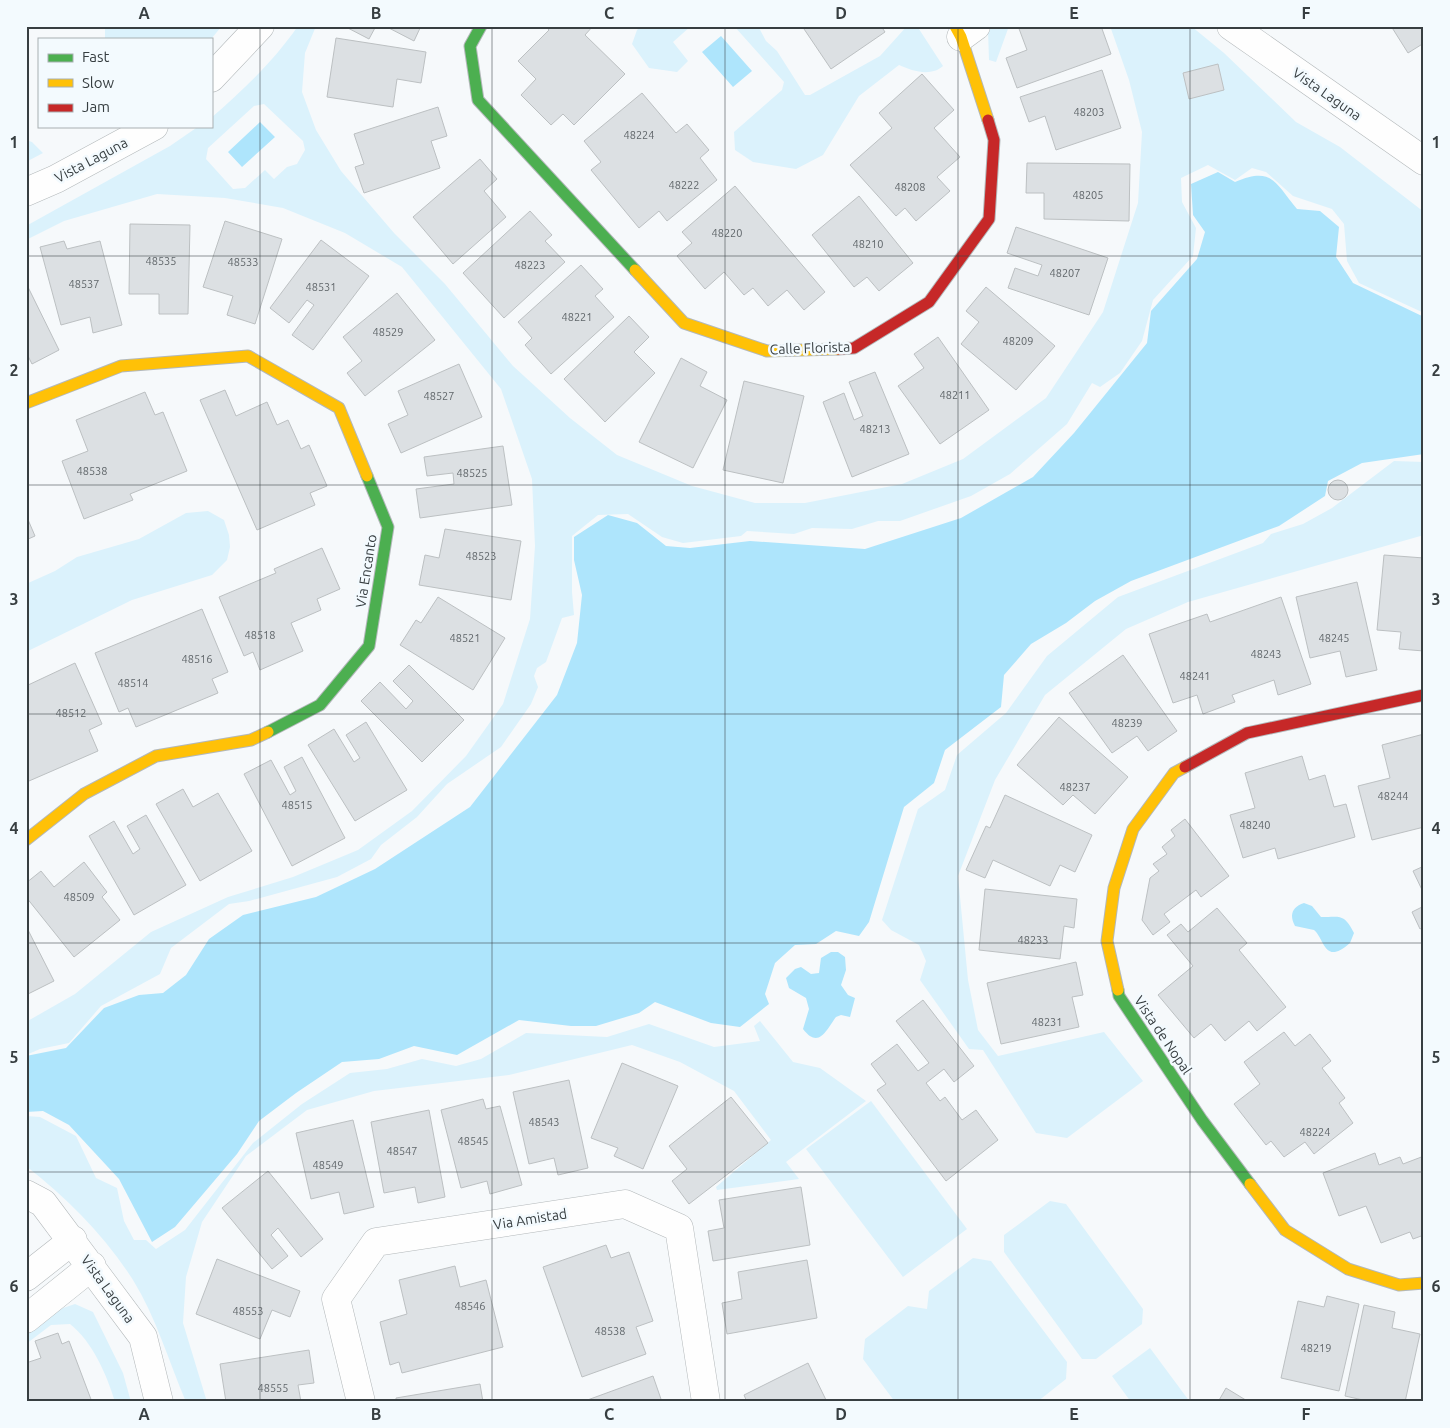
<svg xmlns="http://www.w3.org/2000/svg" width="1450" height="1428" viewBox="0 0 1450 1428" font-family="Ubuntu,sans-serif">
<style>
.green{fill:#dbf2fc;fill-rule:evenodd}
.water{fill:#aee5fc}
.building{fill:#dce0e3;stroke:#bcc0c2}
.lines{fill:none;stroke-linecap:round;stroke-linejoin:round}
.street-casing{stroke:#b3b8ba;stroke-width:29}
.fast-casing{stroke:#b3b8ba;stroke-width:13}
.slow-casing{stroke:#b3b8ba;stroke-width:13}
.jam-casing{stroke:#b3b8ba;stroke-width:13}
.street{stroke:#fefefe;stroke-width:28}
.fast{stroke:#4caf50;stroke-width:11}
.slow{stroke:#ffc107;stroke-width:11}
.jam{stroke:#c62828;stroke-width:11}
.grid{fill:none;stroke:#373e41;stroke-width:1;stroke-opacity:0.55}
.labels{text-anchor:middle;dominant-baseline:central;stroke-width:5;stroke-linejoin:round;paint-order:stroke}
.number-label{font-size:11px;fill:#60666a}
.street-label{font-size:14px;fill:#373e41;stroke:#f3fafe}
.neatline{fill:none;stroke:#373e41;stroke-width:2}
.grid-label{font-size:16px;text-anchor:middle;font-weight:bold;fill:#373e41}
</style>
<rect width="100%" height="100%" fill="#f6f9fb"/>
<path class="green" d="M105,26H222L211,39H105Z
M298,26H316L305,53L302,92L316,130L341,171L394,233L445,284L513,366L570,418L617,455L692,486L755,503H805L902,484L963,459L1046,398L1103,312L1138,203L1142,132L1129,80L1110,26H1191L1224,53L1296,122L1340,147L1424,212V313L1359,283L1347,261L1344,224L1332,209L1293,196L1266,172L1252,168L1235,180L1208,165L1181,178L1182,202L1196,228L1193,256L1153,300L1142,341L1120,373L1100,387L1092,383L1067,424L1010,474L971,496L900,521H878L852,529L812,528L794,534L747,531L741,536L683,543L662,537L628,514L598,515L572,536V592L574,615L562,618L546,662L537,668L534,676L538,687L531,704L501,747L447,784L417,817L381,845L371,859L337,877L249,901L229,904L171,948L160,974L101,1006L69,1043L40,1049L26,1055V1022L75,994L151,932L228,897L293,877L358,850L412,811L466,756L503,704L530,619L535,546L532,479L501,389L402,267L345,233L283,208L225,198L157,194L64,221L26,240V226L170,146L199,126H211V118C244,89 273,62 298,26ZM1218,65L1224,89L1190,98L1183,73ZM264,104L303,141L305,150L297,164L287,167L274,179L265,170L245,188L233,189L206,159L208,148L254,106Z
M641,26H691L673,42L688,61L677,72L649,68L632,44L637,30Z
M734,26H758L766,41L777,51L805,95H810L880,56L907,26H917L943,66C931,77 912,71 899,65L859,96L823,155L796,169L753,162L735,150L734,132L782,90L784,82Z
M994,26H1009L996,62L989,60L988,30Z
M26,140L32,142L43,153L26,162Z
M1394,461L1424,462V535L1188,602L1126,629L1045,695L995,780L958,876L968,980L978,1030L998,1056L1104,1032L1143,1081L1067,1138L1036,1133L983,1050L969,1049L920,980L926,961L919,945L891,930L882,920L918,809L945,790L957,755L1006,713L1047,656L1118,597L1263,543L1271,534L1303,524L1332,508Z
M208,511L224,520L229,535L230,547L227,560L212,575L132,600L26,652V584L55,571L77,557L139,539L186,513Z
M760,1021L793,1062L820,1068L866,1101L786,1162L799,1179L717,1190L716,1187L771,1140L734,1091L680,1062L632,1045L509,1075L374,1091L307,1110L246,1156L202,1222L186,1277L183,1323L207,1402H186C169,1362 156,1317 133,1280C105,1236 67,1198 26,1166V1116L40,1117L76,1136L96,1178L117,1188L124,1221L134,1240H146L156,1249L185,1230L253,1143L302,1104L350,1073L387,1069L422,1059L456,1066L481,1059L526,1033L607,1037L649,1024L714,1047L760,1041L754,1026Z
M871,1101L967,1229L903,1277L806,1149Z
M1050,1201L1066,1204L1143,1309L1142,1324L1096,1359H1082L1004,1252V1235Z
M973,1258L991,1261L1067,1362L1066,1379L1037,1402H895L863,1359L865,1339L908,1306L927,1309L929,1291Z
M75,1304L93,1312L123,1373L131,1402H115C107,1375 92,1341 70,1324L51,1325L26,1344V1334L57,1310Z
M1150,1348L1190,1402H1131L1112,1376Z"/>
<path class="water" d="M721,36L752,71L733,87L702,52Z
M260,122L275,137L242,167L228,152Z
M1218,172L1235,182C1273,166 1275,183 1297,209L1320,211L1339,227L1336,257L1353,283L1424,317V454L1362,463L1328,481L1325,496L1279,526L1131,581L1095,601L1066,623L1031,644L1004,675L1001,707L945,750L934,783L904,807L869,922L859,936L836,931L816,944L795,945L775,963L765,994L769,1004L740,1027L711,1023L655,1002L639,1013L596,1026H571L519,1020L457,1055L414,1046L379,1059L342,1062L296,1093L259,1121L237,1154L175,1227L152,1242L119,1179L69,1125L43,1111L26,1112V1056L66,1048L104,1008L139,995L163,993L186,975L209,939L243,915L316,897L375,869L470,807L557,695L577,643L582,595L574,560V537L608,515L637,523L666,546L690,548L750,541L865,549L961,518L1033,477L1074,433L1147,343L1151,311L1197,259L1205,232L1193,215L1191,184Z
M1304,903L1312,906L1321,917C1340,917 1344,913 1354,933L1350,943C1324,966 1325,939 1314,930L1295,926C1289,915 1292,907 1304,903Z
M831,952H838L845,957L846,970L841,985L848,995L855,998L850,1017L841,1015L836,1017C827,1029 819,1050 803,1029L809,1009L806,998L789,988L786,978L795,969L801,967L811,974L819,973L821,958Z"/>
<path class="building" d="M344,26H376L369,39Z
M385,26H421L414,41Z
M545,26H593L585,35L625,74L574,125L563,114L551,125L521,95L536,79L518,61L549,30Z
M802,26H881L885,32L831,69Z
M1018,26H1101L1111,54L1017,88L1006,58L1027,50Z
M1391,26H1424V43L1408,53Z
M336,38L426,52L421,83L397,79L393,107L327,97Z
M1218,64L1224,90L1189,99L1183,73Z
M1102,70L1121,128L1056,150L1045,116L1029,122L1020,97Z
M922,74L954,110L934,128L960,157L937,177L950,191L916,221L905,208L896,216L850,165L892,128L879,113Z
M642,93L676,133L687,124L709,150L700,158L717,180L667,221L659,211L639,228L591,170L601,162L584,141Z
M438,107L447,136L431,141L440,168L364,193L355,167L364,164L354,134Z
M480,159L497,179L484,191L506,217L453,264L413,217Z
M1027,163L1130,164L1129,221L1044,219V193H1026Z
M735,186L825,292L804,310L787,290L768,306L753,288L744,295L724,272L705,289L677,256L692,243L682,232Z
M859,196L913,263L879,291L867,277L854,287L812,235Z
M530,211L552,235L545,241L565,262L504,318L463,273Z
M225,221L282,239L255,324L227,315L233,296L203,287Z
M130,224L190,225L188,314H159V294H129Z
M1016,227L1108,258L1089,315L1008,288L1015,268L1038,276L1042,265L1007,253Z
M321,240L369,276L313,350L292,335L314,305L307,300L289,323L270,308Z
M64,241L67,249L100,241L122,325L93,333L90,317L61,325L40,247Z
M581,265L603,289L595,296L614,317L551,374L525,345L532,338L518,322Z
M26,283L59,350L32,364L26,352Z
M986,287L1055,346L1016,390L961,344L979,322L966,311Z
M397,293L435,340L365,396L347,373L362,361L343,337Z
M629,316L649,337L634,352L655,373L605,422L564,379Z
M938,337L989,410L940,444L898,386L924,368L914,354Z
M681,358L707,372L700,386L727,400L693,468L639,442Z
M459,364L482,417L401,453L388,424L408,415L398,391Z
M875,372L909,454L852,477L823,402L844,393L854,420L863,416L849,382Z
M744,381L804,396L783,483L723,470Z
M225,390L236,416L267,402L277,425L288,420L301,449L309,445L327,486L310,493L315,505L257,530L200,400Z
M145,392L155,415L163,412L187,471L130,494L133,500L84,519L62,461L88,451L76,420Z
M503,446L512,505L420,518L416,489L454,484L453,473L427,476L424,457Z
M1328 490a10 10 0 1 1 20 0a10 10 0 1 1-20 0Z
M26,515L35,536L26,540Z
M445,529L521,541L511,600L419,585L425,555L439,558Z
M322,548L340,589L317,599L321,610L291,623L303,651L260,670L253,652L244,656L219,597L276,573L274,569Z
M1384,555L1424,558V651L1399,649L1401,632L1377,630Z
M1357,582L1377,670L1346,677L1340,651L1310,658L1296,597Z
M438,597L505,638L473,690L400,645L416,620L421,623Z
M1281,597L1311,684L1278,695L1274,680L1232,695L1235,702L1203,714L1197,695L1173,703L1149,634L1207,614L1210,622Z
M202,609L228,672L212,679L218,693L136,727L128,708L119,712L95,653Z
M1123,655L1177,731L1148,751L1137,736L1112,753L1069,693Z
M75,663L102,724L89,730L98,751L29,781L26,775V686Z
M409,665L464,720L422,762L361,701L380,682L406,709L413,701L393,681Z
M1059,717L1128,777L1095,814L1073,795L1063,805L1017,765Z
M366,722L407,790L355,821L308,745L334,729L354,762L360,758L346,735Z
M1424,734V827L1372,840L1358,786L1390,778L1382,745Z
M1302,756L1309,780L1325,775L1334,807L1346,804L1355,837L1278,859L1275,848L1243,858L1230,815L1255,808L1245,773Z
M302,757L345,838L292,866L244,774L271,760L290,795L296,791L284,767Z
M183,789L193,807L218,793L252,851L200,881L156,804Z
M1005,795L1092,835L1075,872L1060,865L1050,886L993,860L985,878L966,870L986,826L990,828Z
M146,815L186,885L134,915L89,836L114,821L133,854L140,849L127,826Z
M1185,819L1229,876L1201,897L1196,890L1164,914L1170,922L1153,935L1142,920L1150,878L1159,871L1153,864L1167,854L1162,847L1175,836L1171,830Z
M84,862L107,892L102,897L120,920L74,957L26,897V883L41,871L54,887Z
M1424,866V894L1413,871Z
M985,889L1077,899L1074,928L1064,926L1060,959L979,950Z
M1424,906V927L1420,929L1412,912Z
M1217,908L1247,943L1239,950L1286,1007L1257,1031L1249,1021L1225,1041L1211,1024L1194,1038L1158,995L1193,966L1167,935L1181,924L1188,932Z
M26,926L54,981L26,995Z
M1076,962L1083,995L1072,997L1079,1027L1001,1044L987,983Z
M923,1000L974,1066L954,1082L944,1069L926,1083L940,1101L945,1097L962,1120L976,1110L998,1140L946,1181L877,1090L886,1084L871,1064L897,1044L918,1071L929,1063L896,1021Z
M1284,1032L1295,1046L1310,1034L1331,1061L1322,1068L1345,1098L1339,1103L1353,1123L1314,1154L1305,1142L1284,1157L1271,1141L1266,1145L1234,1104L1260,1084L1244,1062Z
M622,1063L678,1086L643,1169L614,1156L618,1148L591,1138Z
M569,1080L588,1168L558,1175L554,1158L529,1164L513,1092Z
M731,1097L768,1143L689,1204L672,1181L687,1169L669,1146Z
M483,1099L486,1109L500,1106L522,1185L490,1194L487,1181L461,1188L441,1110Z
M429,1110L445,1197L418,1203L415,1187L384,1193L371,1122Z
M353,1120L374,1207L344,1214L339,1192L311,1199L296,1133Z
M1375,1153L1379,1165L1400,1157L1403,1164L1424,1156V1235L1413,1239L1410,1232L1381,1243L1366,1206L1339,1216L1323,1173Z
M268,1171L323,1239L301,1257L278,1228L271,1235L288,1256L272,1269L222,1208Z
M801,1187L810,1245L713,1261L708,1231L724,1228L719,1200Z
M606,1245L611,1258L629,1252L653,1321L636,1327L646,1354L582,1377L543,1267Z
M217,1259L300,1291L290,1317L272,1310L260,1339L196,1314Z
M807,1260L817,1318L727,1334L722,1303L742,1299L738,1272Z
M455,1266L460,1287L486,1280L503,1347L402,1373L399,1362L390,1365L380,1322L407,1314L399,1280Z
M1327,1296L1359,1304L1339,1391L1281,1378L1298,1301L1324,1307Z
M1364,1305L1395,1312L1392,1328L1420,1334L1405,1402H1372L1345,1396Z
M58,1333L62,1344L69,1341L92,1402H26V1363L41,1358L35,1341Z
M309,1350L314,1383L298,1385L301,1402H226L220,1364Z
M808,1363L827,1402H747L744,1395Z
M653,1376L662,1402H582Z
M480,1384L483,1402H396V1398Z
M1226,1388L1249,1402H1218Z"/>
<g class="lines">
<defs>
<path id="street" d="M1231,26L1424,161
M961,37L976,26
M211,78L260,26
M26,192L56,179L154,126
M26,1194L43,1203L143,1337L159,1402
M26,1277L73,1240
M26,1319L92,1266
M361,1402L336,1299L376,1242L625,1204L679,1228L706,1402"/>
<path id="fast" d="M481,26L470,46L478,100L635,270
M268,732L320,705L369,646L388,527L367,476
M1118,990L1119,996L1202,1120L1250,1184"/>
<path id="slow" d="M955,26L961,37L988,120
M635,270L684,323L767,351L838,349
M26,403L121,366L248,356L339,408L367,476
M26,840L84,794L156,756L251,740L268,732
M1118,990L1107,941L1114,888L1133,829L1174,773L1185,767
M1250,1184L1285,1230L1348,1269L1399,1285L1424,1283"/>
<path id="jam" d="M838,349L854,348L929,302L989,219L994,140L988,120
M1185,767L1247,733L1424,695"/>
</defs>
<use href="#street" class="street-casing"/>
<use href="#fast" class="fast-casing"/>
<use href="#slow" class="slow-casing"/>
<use href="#jam" class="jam-casing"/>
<use href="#street" class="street"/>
<use href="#fast" class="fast"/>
<use href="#slow" class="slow"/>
<use href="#jam" class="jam"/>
</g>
<path class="grid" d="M260,26V1402M492,26V1402M725,26V1402M958,26V1402M1190,26V1402M26,256H1424M26,485H1424M26,714H1424M26,943H1424M26,1172H1424"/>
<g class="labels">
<g class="number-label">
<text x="1089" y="112">48203</text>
<text x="639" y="135">48224</text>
<text x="684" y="185">48222</text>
<text x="910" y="187">48208</text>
<text x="1088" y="195">48205</text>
<text x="727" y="233">48220</text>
<text x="868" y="244">48210</text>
<text x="161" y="261">48535</text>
<text x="243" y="262">48533</text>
<text x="530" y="265">48223</text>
<text x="1065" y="273">48207</text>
<text x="84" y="284">48537</text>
<text x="321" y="287">48531</text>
<text x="577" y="317">48221</text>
<text x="388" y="332">48529</text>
<text x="1018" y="341">48209</text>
<text x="955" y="395">48211</text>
<text x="439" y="396">48527</text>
<text x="875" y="429">48213</text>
<text x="92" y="471">48538</text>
<text x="472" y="473">48525</text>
<text x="481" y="556">48523</text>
<text x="260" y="635">48518</text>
<text x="465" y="638">48521</text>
<text x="1334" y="638">48245</text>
<text x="1266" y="654">48243</text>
<text x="197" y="659">48516</text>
<text x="1195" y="676">48241</text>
<text x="133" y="683">48514</text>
<text x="71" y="713">48512</text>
<text x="1127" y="723">48239</text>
<text x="1075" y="787">48237</text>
<text x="1393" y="796">48244</text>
<text x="297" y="805">48515</text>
<text x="1255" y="825">48240</text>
<text x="79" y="897">48509</text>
<text x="1033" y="940">48233</text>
<text x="1047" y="1022">48231</text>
<text x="544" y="1122">48543</text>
<text x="1315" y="1132">48224</text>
<text x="473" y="1141">48545</text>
<text x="402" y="1151">48547</text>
<text x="328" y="1165">48549</text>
<text x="470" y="1306">48546</text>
<text x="248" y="1311">48553</text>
<text x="610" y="1331">48538</text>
<text x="1316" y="1348">48219</text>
<text x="273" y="1388">48555</text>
</g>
<g class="street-label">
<text transform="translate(1327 94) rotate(35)">Vista Laguna</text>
<text transform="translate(91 160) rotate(-28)">Vista Laguna</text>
<text transform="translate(810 348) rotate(-2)">Calle Florista</text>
<text transform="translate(366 571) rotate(-81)">Via Encanto</text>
<text transform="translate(1163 1035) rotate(56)">Vista de Nopal</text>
<text transform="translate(530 1219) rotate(-9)">Via Amistad</text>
<text transform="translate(108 1289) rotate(54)">Vista Laguna</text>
</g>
</g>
<rect width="1450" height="1428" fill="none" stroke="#f3fafe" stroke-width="55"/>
<rect x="38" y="38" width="175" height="90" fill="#f3fafe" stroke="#a8afb2"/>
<rect x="48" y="54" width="25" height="8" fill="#4caf50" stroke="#a8afb2"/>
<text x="82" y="62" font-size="15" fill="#373e41">Fast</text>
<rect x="48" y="79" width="25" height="8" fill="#ffc107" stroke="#a8afb2"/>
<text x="82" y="88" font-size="15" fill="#373e41">Slow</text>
<rect x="48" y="104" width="25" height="8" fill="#c62828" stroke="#a8afb2"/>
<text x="82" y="112" font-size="15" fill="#373e41">Jam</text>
<rect x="28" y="28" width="1394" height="1372" class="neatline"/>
<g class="grid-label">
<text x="144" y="19">A</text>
<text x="376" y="19">B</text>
<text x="609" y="19">C</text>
<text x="841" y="19">D</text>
<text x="1074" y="19">E</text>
<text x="1306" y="19">F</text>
<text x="14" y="148">1</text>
<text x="1436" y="148">1</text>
<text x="14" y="376">2</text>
<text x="1436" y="376">2</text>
<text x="14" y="605">3</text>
<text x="1436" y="605">3</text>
<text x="14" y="834">4</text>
<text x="1436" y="834">4</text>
<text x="14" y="1063">5</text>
<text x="1436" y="1063">5</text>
<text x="14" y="1292">6</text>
<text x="1436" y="1292">6</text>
<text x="144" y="1420">A</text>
<text x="376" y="1420">B</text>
<text x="609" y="1420">C</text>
<text x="841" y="1420">D</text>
<text x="1074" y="1420">E</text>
<text x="1306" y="1420">F</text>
</g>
</svg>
